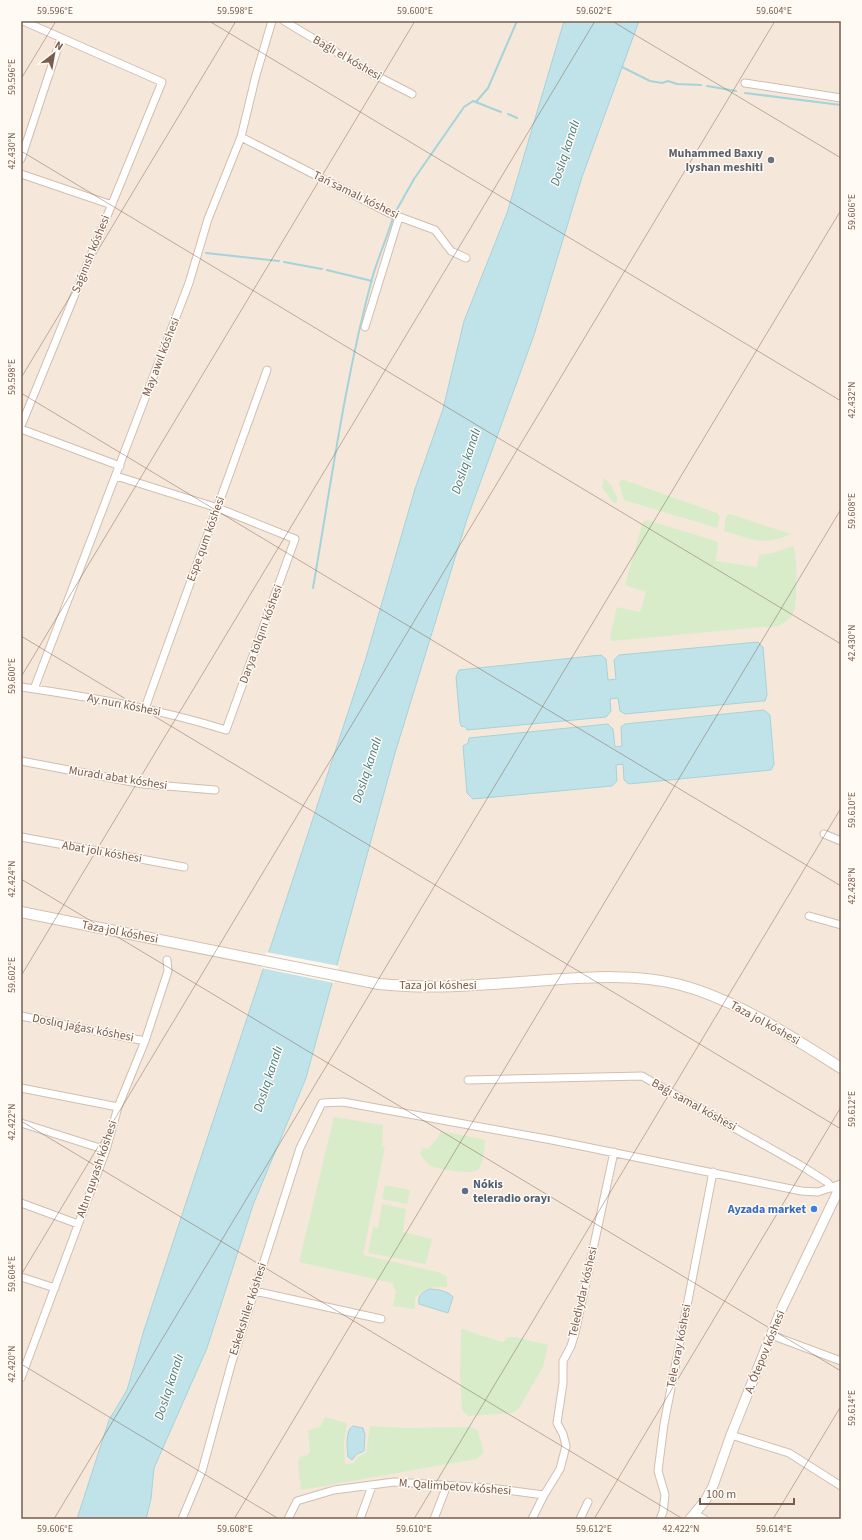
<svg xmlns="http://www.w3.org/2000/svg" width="862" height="1540" viewBox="0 0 862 1540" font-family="'Source Sans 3',sans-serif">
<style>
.residential{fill:#f5e8da}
.green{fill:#d8ecc9}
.water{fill:#bfe3e8;stroke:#a5d3da}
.pier{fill:#fdf6ec}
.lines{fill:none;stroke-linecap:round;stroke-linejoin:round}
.stream{stroke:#a5d3da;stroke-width:2}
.minor-casing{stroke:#d1beb0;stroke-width:9}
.tertiary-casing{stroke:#d1beb0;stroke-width:11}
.secondary-casing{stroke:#d6c0b0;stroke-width:12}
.minor{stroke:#fff;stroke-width:7}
.tertiary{stroke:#fff;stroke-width:9}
.secondary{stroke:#fff;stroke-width:10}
.ticks{fill:none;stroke:#7a5c4d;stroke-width:1;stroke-opacity:0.45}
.worship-dot{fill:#6b7280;stroke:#fffaf3;stroke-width:1.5}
.service-dot{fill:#5c6f8a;stroke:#fffaf3;stroke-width:1.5}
.shop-dot{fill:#3f7fe0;stroke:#fffaf3;stroke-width:1.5}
.labels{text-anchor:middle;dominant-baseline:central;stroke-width:3;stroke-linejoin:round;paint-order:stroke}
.street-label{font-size:12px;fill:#7a5c4d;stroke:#fffaf3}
.worship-label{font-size:12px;font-weight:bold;fill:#5b616d;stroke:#fffaf3;text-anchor:end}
.service-label{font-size:12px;font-weight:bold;fill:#4e5e75;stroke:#fffaf3;text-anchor:start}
.shop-label{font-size:12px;font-weight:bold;fill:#366cbe;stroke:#fffaf3;text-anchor:end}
.water-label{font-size:13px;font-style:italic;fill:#437c86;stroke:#fffaf3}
.neatline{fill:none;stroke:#7a5c4d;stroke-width:1.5}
.ticks-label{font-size:10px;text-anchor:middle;fill:#7a5c4d}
</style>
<rect width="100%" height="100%" fill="#fdf6ec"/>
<path class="residential" d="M21,21H841V1519H21Z"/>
<path class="green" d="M604,478L611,485L618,499L615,504L612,501L602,487Z
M621,479L717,513L720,517L717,528L624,500L619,484Z
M730,514L791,534C763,547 752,539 724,531L726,516Z
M647,520L716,541L718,544L716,561L757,567L759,555L772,553L793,546C798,552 797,604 794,611C787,625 777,628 763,627L612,641L610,637L617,607L640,612L646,592L625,585L641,528L643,522Z
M334,1117L383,1125L382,1147H385L363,1255L438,1272L447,1277V1287C432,1286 424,1287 415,1298V1309L393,1306L396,1292L392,1283L299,1262Z
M441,1131L482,1139L485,1141C484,1149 484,1162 479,1169C473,1176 434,1169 428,1164C425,1161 422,1157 420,1154L422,1148L428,1149C433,1143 439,1137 441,1131Z
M385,1185L410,1190L407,1204L382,1199Z
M382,1204L406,1209L403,1232L432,1239L426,1264L368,1253L373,1227L378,1228Z
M463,1329C476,1334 489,1338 503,1342L508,1337H515L548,1345L543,1367L518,1410L512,1413L468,1416L462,1410L460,1374L461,1330Z
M325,1417L347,1423L344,1443L345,1464L354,1463L358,1457L366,1453L370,1426L407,1428L472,1427L478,1431L484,1453L476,1459L301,1490L298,1463L300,1457L308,1455L310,1450L308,1431L320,1427Z"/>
<path class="water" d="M564,21H639L582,177L534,335L467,519L395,753L306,1078L253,1205L207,1348L154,1468L151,1499L146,1519H77L109,1420L127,1390L144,1330L365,661L415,489L443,409L464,321L507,213Z
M758,642L763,647L767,695L765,701H762L625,714L620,711L618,698L610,699L611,711L606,717L467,730L466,727L461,726L460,723L456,677L459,670L601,655L606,659L608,680L616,679L614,660L619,655Z
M764,710L770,715L774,764L771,770L629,784L624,780L623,764L616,765L617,781L612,786L473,799L467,793L463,746L468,743L469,738L608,724L613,729L615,747L622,746L621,727L625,724Z
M429,1289C437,1289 448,1291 453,1297L448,1313L419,1304C418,1295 421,1293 429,1289Z
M353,1426L363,1428L365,1435L364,1451L357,1454L352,1460L348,1457C347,1449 345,1430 353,1426Z"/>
<path class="pier" d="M266,952L339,966L334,983L261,968Z"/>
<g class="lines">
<path class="stream" d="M622,67L650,81L662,83L668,81L677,84L701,85
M707,86L736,91
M745,93L841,105
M476,102L488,88L517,21
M508,114L517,118
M396,211L414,179L464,107L473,101L501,112
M206,253L279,261
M284,262L322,269
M327,270L372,281
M313,588C331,484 345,378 373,275C379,256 387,237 393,218"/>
<defs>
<path id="minor" d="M284,21L373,74L412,94
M745,83L841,98
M241,137L389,213L435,230L451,251L466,258
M21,159L61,38
M21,174L112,205
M365,327L399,217
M21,426L162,82L23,21
M21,429L120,466
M21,687C90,697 159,709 226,730L295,539L218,508L116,476
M34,689L189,283L208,219L241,137L256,75L272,21
M145,708L267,370
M21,761L143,784L215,790
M824,834L841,841
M21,837L184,867
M809,916L841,925
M21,1016L145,1041
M468,1080L642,1076L800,1165L827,1182L832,1188
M21,1088L118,1107
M21,1123L106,1150
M21,1203L78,1224
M21,1277L55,1288
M254,1291L381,1319
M771,1335L841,1361
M21,1378L106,1150L118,1107L145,1041L168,971L167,960
M731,1435L789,1453L841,1486
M694,1514L704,1519
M182,1519L202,1471L231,1365L300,1148L322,1103L343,1102L552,1140L801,1191L818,1192L841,1184
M288,1519L297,1501L334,1490L394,1482L490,1488L544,1495
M360,1519L372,1486
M434,1519L447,1485
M532,1519L544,1495L560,1469L566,1446L563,1434L557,1423L563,1383V1361L571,1346L575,1333L614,1152
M580,1519L588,1502
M660,1519L663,1512L665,1495L658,1471L664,1424L713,1172"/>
<path id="tertiary" d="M690,1519L705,1501L713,1486L731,1435L782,1308L841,1185"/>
<path id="secondary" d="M21,912L379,984C436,990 492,984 548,980C591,977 635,974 677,984C736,999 790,1036 841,1068"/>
</defs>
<use href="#minor" class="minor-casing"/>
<use href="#tertiary" class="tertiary-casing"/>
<use href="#secondary" class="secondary-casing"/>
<use href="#minor" class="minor"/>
<use href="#tertiary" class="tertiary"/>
<use href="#secondary" class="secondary"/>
</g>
<path class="ticks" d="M209,21L841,401M612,21L841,158M21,79L56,21M21,151L841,644M21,378L236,21M21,393L841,886M21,636L841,1129M21,677L415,21M21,879L841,1371M21,976L595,21M21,1121L683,1519M21,1275L775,21M21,1364L279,1519M54,1519L841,210M234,1519L841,509M414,1519L841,808M594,1519L841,1107M773,1519L841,1406"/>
<circle class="worship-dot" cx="771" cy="160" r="4"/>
<circle class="service-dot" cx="465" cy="1191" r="4"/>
<circle class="shop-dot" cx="814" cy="1209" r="4"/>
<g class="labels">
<g class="street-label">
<text transform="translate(347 58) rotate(30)">Baǵlı el kóshesi</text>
<text transform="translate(356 195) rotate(26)">Tań samalı kóshesi</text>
<text transform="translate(91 254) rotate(-68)">Saǵınısh kóshesi</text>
<text transform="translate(161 357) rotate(-69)">May awıl kóshesi</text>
<text transform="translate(206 539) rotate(-70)">Espe qum kóshesi</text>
<text transform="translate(261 634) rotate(-70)">Darya tolqını kóshesi</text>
<text transform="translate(124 705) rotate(11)">Ay nurı kóshesi</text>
<text transform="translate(118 778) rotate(9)">Muradı abat kóshesi</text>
<text transform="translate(102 852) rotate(10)">Abat jolı kóshesi</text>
<text transform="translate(120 932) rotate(11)">Taza jol kóshesi</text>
<text x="438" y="985">Taza jol kóshesi</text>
<text transform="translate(765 1023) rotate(29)">Taza jol kóshesi</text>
<text transform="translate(83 1028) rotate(11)">Doslıq jaǵası kóshesi</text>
<text transform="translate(694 1105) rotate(29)">Baǵı samal kóshesi</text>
<text transform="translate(97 1169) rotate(-71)">Altın quyash kóshesi</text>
<text transform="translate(583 1292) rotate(-77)">Telediydar kóshesi</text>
<text transform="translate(248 1309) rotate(-72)">Eskekshiler kóshesi</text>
<text transform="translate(679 1346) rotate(-79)">Tele oray kóshesi</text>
<text transform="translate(765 1352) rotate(-68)">A. Ótepov kóshesi</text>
<text transform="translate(455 1487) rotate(4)">M. Qalimbetov kóshesi</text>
</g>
<g class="worship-label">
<text x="763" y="153">Muhammed Baxıy<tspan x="763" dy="14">Iyshan meshiti</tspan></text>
</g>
<g class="service-label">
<text x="473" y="1184">Nókis<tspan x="473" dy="14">teleradio orayı</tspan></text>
</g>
<g class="shop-label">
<text x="806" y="1209">Ayzada market</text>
</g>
<g class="water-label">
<text transform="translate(565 153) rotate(-72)">Doslıq kanalı</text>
<text transform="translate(466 461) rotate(-72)">Doslıq kanalı</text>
<text transform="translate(367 770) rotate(-72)">Doslıq kanalı</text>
<text transform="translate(268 1079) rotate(-72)">Doslıq kanalı</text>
<text transform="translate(169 1387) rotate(-72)">Doslıq kanalı</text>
</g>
</g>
<rect width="862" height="1540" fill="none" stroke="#fffaf3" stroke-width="44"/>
<g transform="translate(54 54) rotate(31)" stroke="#fffaf3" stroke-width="3" paint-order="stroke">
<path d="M0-3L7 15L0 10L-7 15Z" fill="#7a5c4d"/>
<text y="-6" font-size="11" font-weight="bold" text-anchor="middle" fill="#7a5c4d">N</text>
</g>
<path d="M700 1498v6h94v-6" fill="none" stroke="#7a5c4d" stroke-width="2"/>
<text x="706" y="1498" font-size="12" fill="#7a5c4d" stroke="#fffaf3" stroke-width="3" paint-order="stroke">100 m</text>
<rect x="22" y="22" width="818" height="1496" class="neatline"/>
<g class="ticks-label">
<text x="55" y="14">59.596°E</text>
<text x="235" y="14">59.598°E</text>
<text x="415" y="14">59.600°E</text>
<text x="594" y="14">59.602°E</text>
<text x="774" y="14">59.604°E</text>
<text transform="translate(11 77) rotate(-90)" y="4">59.596°E</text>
<text transform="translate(11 151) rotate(-90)" y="4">42.430°N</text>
<text transform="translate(851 212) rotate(-90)" y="4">59.606°E</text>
<text transform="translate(11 377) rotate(-90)" y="4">59.598°E</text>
<text transform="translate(851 400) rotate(-90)" y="4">42.432°N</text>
<text transform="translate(851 511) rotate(-90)" y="4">59.608°E</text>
<text transform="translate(851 643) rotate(-90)" y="4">42.430°N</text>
<text transform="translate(11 676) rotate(-90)" y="4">59.600°E</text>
<text transform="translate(851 810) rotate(-90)" y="4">59.610°E</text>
<text transform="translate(11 879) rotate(-90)" y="4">42.424°N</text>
<text transform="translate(851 886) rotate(-90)" y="4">42.428°N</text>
<text transform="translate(11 975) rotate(-90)" y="4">59.602°E</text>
<text transform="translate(851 1109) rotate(-90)" y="4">59.612°E</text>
<text transform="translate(11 1122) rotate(-90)" y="4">42.422°N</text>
<text transform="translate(11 1274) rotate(-90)" y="4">59.604°E</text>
<text transform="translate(11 1364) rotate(-90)" y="4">42.420°N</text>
<text transform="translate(851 1408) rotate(-90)" y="4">59.614°E</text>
<text x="55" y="1532">59.606°E</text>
<text x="235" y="1532">59.608°E</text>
<text x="414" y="1532">59.610°E</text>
<text x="594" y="1532">59.612°E</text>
<text x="681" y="1532">42.422°N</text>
<text x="774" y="1532">59.614°E</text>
</g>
</svg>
